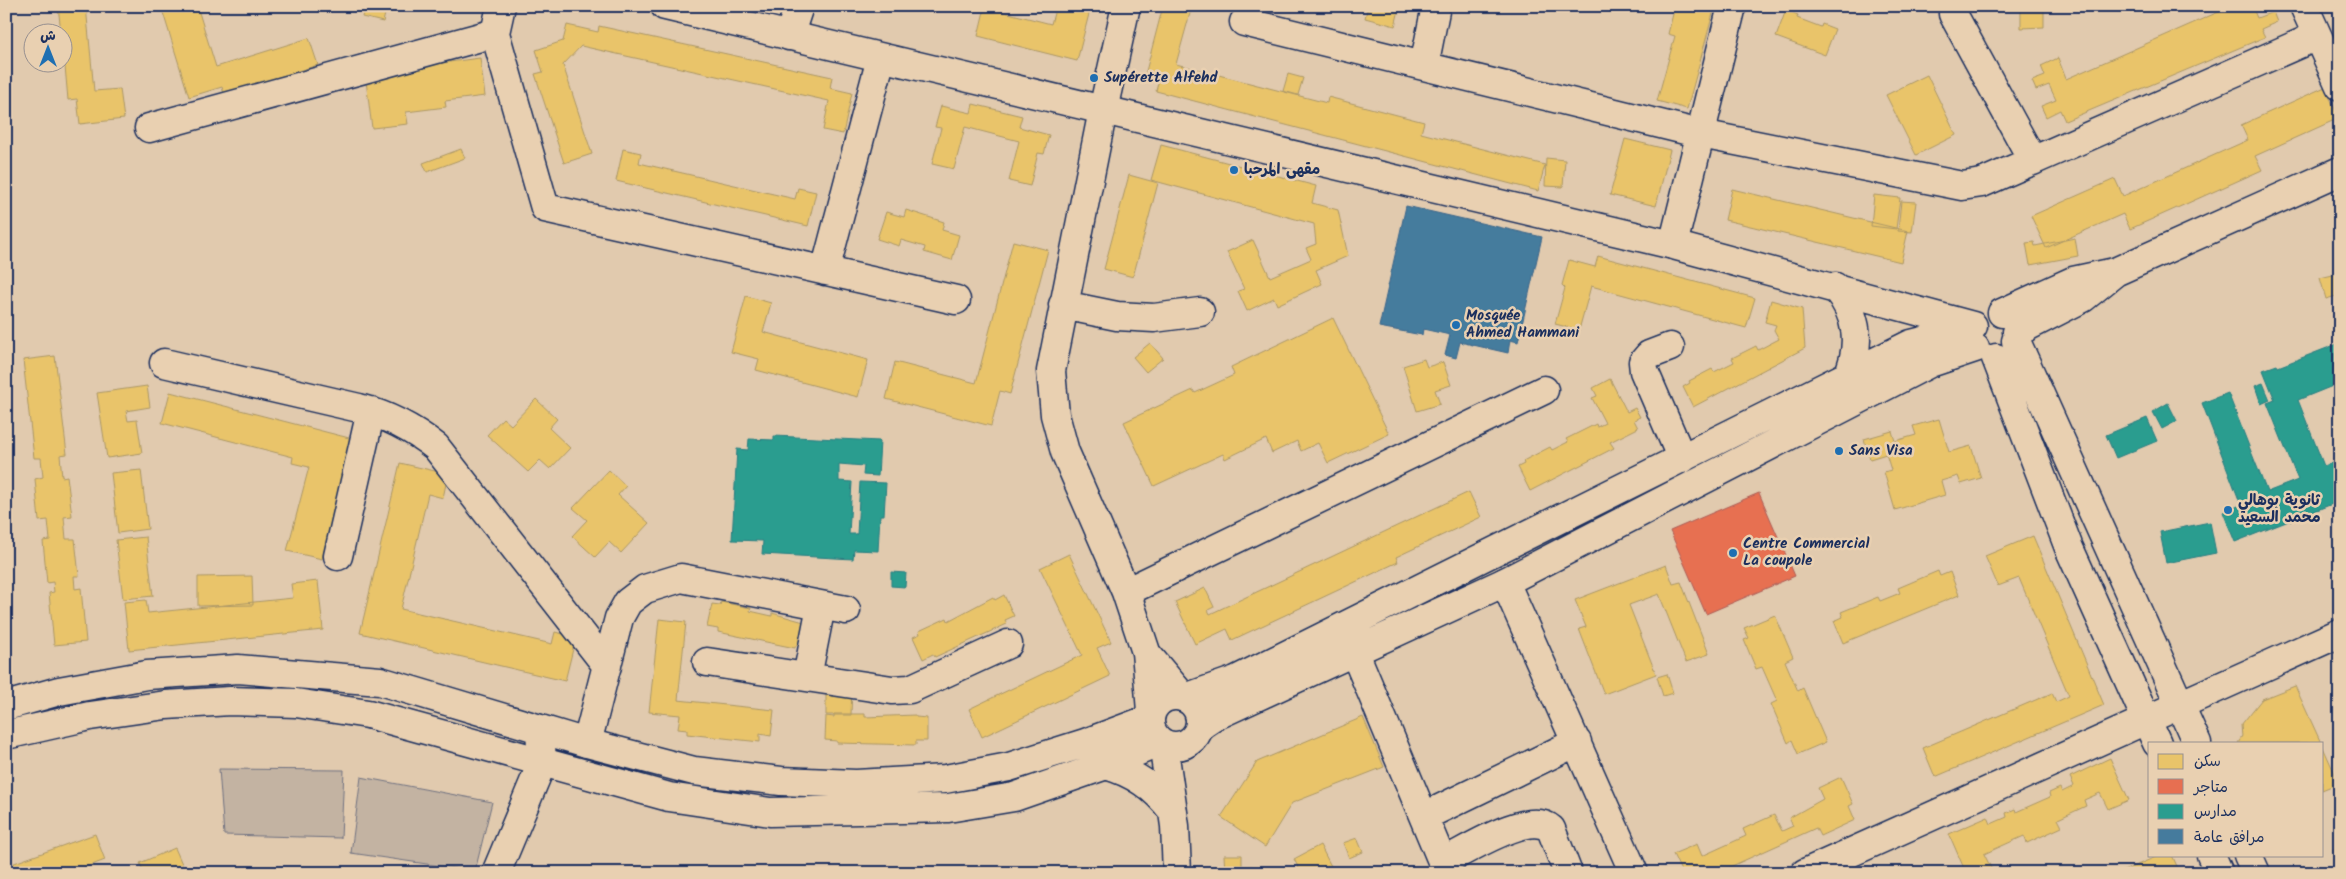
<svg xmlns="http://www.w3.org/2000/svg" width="2346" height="879" viewBox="0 0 2346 879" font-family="Kalam,'Playpen Sans Arabic',sans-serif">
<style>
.green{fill:#c3b3a2;stroke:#6f7180}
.homes{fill:#e9c46a;stroke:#ab9766}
.shops{fill:#e76f51;stroke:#aa5c55}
.schools{fill:#2a9d8f;stroke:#267c80}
.public{fill:#457b9d;stroke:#38648a}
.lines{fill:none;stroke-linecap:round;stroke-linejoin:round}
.minor-casing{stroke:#1b2f5e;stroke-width:31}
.major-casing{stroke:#1b2f5e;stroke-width:31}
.minor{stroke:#e9d0b1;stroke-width:28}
.major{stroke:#e9d0b1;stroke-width:28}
.poi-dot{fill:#1f6fb2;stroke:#e9d0b1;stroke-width:2}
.labels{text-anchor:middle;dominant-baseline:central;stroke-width:5;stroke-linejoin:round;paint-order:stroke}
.poi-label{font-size:15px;font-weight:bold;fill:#1b2f5e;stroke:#e9d0b1;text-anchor:start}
</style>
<rect width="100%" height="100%" fill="#e1caae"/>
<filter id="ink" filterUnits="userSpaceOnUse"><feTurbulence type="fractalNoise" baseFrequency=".02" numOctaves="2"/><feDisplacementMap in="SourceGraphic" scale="10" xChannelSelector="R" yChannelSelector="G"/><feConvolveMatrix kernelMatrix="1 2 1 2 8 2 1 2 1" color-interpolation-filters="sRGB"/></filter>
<g filter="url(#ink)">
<path class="green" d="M219,769L344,770L341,838L224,835Z
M361,777L492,802L475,871L351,853Z"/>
<path class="homes" d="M58,6H86L94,91L120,89L124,119L80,124L77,99L68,100L62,32H61Z
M161,6H197L216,67L309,38L318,65L224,94L222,87L189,97Z
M365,6H387L383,22L362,17Z
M1056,6H1091L1077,61L978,36L985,7L1051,24Z
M1163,6H1192L1176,64L1327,103L1328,97L1424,122L1421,133L1545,165L1538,191L1156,91L1158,83L1144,79Z
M1223,6H1241L1239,11Z
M1368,6H1400L1395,26L1365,18Z
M1675,6H1715L1687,109L1657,101L1675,36L1668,34Z
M2252,6L2257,18L2273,12L2277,22L2261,29L2265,37L2065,121L2060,110L2046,117L2041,106L2056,100L2049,85L2036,90L2032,81L2045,76L2041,66L2058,58L2066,79L2232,6Z
M1786,10L1798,15L1797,18L1821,27L1822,24L1835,29L1825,55L1776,37Z
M2021,10H2044V27L2021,28Z
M567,25L598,32L599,26L832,77L830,88L852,93L843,134L823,130L829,101L581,46L563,65L592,154L564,163L535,74L543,72L536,50L563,41Z
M480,58L485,96L445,101L446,107L406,112L408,124L372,128L365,73Z
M1288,74L1303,78L1298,95L1283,91Z
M1927,75L1956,135L1916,155L1886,95Z
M2325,87L2339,118L2255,156L2262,170L2130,229L2123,214L2046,248L2031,216L2115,179L2123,196L2248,140L2241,125Z
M973,104L1022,116L1019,127L1049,135L1044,154L1038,153L1030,186L1009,181L1019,141L965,127L954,169L932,164L941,128L935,127L941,106L971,113Z
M1625,139L1670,150L1656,206L1610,195Z
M1161,145L1316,186L1312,203L1338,210L1348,256L1316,270L1322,284L1277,305L1274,298L1247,311L1238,291L1244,289L1227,252L1253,240L1270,277L1311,259L1306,248L1316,244L1314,224L1151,180Z
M461,149L465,158L427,172L423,163Z
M623,149L641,153L639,163L795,199L798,188L816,192L808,226L616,181Z
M1546,158L1565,160L1563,187L1545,186Z
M1129,175L1158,183L1133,277L1104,269Z
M1732,189L1908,231L1901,262L1725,220Z
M1874,195L1900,198L1896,229L1871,226Z
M1901,201L1916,202L1912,232L1898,231Z
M906,210L944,222L942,230L959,235L952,260L924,252L925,247L901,240L899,246L877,239L886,212L904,217Z
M2075,238L2078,256L2030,265L2026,243L2034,242L2035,246Z
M1013,241L1048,250L1010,394L1000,391L991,426L886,399L895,362L976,383Z
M1598,256L1755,298L1746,328L1591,286L1579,330L1555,324L1565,288L1562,285L1569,260L1595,267Z
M2337,274L2340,295L2326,299L2320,278Z
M746,296L771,303L763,332L868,360L858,397L756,370L759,359L731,352Z
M1771,300L1802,309L1805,348L1693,407L1683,387L1690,383L1689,381L1712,369L1714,372L1734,362L1732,358L1756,346L1758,350L1779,339L1774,330L1776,325L1765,322Z
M1333,318L1389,434L1328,463L1318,443L1301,451L1297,441L1272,453L1266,439L1225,459L1223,454L1154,486L1124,422L1193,390L1195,393L1234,375L1231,367Z
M1150,343L1163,358L1146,372L1133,357Z
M55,356L67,454L60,455L62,477L67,476L72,516L64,517L66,539H75L79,576H74L75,589L81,588L86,642L54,645L49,593L54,592L53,582L47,583L43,541L50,540L48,520L39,521L35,479L43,477L41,458H34L23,360Z
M1424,359L1427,367L1443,362L1451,385L1435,390L1440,404L1417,411L1403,366Z
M1610,379L1627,412L1635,408L1640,417L1634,420L1638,428L1610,442L1614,448L1530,491L1518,467L1524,464L1523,461L1550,447L1552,450L1568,442L1566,439L1596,424L1597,427L1605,423L1592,398L1597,396L1593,388Z
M147,386L150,407L126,411L128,421L137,420L142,453L107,458L97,393Z
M170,392L353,439L322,559L287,551L309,467L292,463L293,457L162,423Z
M536,399L557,419L549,428L570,448L550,469L540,460L528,472L487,435L503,418L511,425Z
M1939,419L1949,452L1971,446L1981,478L1961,484L1958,476L1941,481L1945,495L1895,510L1884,472L1891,470L1886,454L1870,459L1864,439L1892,431L1895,441L1916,435L1913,426Z
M400,463L448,474L443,498L428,494L401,609L552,644L555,632L576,637L565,681L360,633Z
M141,470L148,529L118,533L111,473Z
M609,470L626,486L618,495L649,523L621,553L609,542L595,557L572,536L587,520L573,508Z
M1469,492L1481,517L1396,557L1398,562L1232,640L1227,629L1195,644L1175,602L1205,588L1214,607L1208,610L1210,614Z
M2033,536L2104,705L1935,777L1923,748L2052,693L2056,702L2069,696L2019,578L1998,586L1985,556Z
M146,537L153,596L123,599L116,540Z
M1069,554L1111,642L1097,648L1110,676L982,737L969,709L1082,655L1040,568Z
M1666,565L1673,584L1681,582L1709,654L1686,662L1659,594L1629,605L1656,674L1604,694L1579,629L1586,627L1575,600Z
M1938,571L1940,576L1950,572L1959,595L1843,643L1834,621L1843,617L1841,612L1878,597L1880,601L1900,593L1898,588Z
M252,576L253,605L198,606V577Z
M318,581L323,630L129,650L124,602L146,600L148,613L293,598L291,584Z
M1004,595L1014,616L1005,620L1007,624L935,657L933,654L923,659L913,637L920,634L919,631L947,618L948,621L993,597L995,600Z
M721,602L751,608L750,611L772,616V613L811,624L806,647L796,645L795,648L718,632V629L707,627L712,604L720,605Z
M1775,615L1793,657L1785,661L1798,691L1803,688L1826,742L1798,754L1792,740L1788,743L1771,704L1777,701L1762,667L1756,669L1744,640L1749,638L1744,628Z
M659,619L686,622L678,700L774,710L771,736L760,734V742L687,734V730L678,729L680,715L649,712Z
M1667,674L1673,693L1663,696L1657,677Z
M826,686L852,687L851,715H826Z
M2295,686L2321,743H2238L2242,737L2241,725L2262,699Z
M834,714H865V717L915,715L916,717L927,718V741H916V745L837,743V741L825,740L826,716L834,717Z
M1363,717L1384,767L1292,803L1265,847L1221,817L1257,762Z
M2322,745L2339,783L2322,790Z
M2110,758L2129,800L2108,809L2100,793L2084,800L2086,806L2058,819L2062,827L2027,843L2024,836L1984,854L1992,870L1985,873H1966L1949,834L1988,817L1991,824L2007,817L2006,813L2015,809L2016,812L2050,797L2049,793L2060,788L2062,792L2074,786L2070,777Z
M1841,777L1853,804L1849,806L1855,820L1820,836L1816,828L1723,870L1724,873H1682L1673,854L1697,844L1702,856L1746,836L1743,829L1774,815L1782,831L1793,826L1789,818L1823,799L1818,788Z
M95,834L105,860L71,873H6V866Z
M1357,838L1363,852L1349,858L1343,843Z
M1320,845L1333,870L1327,873H1301L1294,859Z
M2340,847V873H2339L2333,849Z
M175,848L186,873H144L140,863Z
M1224,855H1242V867L1252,866L1253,873H1225Z
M2160,855H2172L2180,873H2119Z"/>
<path class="shops" d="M1759,493L1795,576L1706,614L1670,531Z"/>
<path class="schools" d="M2340,343V383L2298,400L2324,466L2337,461L2340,469V501L2235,542L2223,512L2241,505L2202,403L2228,393L2267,492L2298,480L2267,403L2275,400L2263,370L2277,365L2278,367Z
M2263,383L2270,400L2261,404L2255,386Z
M2168,403L2177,421L2162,429L2153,412Z
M2147,418L2157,441L2116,458L2106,435Z
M774,436L880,441L878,476L863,475L864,466L839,464V481L852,482L849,534H857L860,482L886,483L884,515H880L878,551L854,550L853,559L762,554L763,541L732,540L737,449L748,450L749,439L774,440Z
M2210,522L2216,553L2166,563L2160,532Z
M891,572L906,573L905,587L891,586Z"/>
<path class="public" d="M1406,206L1542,237L1518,342L1510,340L1508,353L1460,342L1456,358L1445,355L1450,335L1423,329L1422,335L1379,327Z"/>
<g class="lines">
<defs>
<path id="minor" d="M501,6L495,33L545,208L956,300
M1126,6L1103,110L1051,371L1055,415L1065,452L1126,592L1146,652L1151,711
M2304,6L2340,86
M1953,14L2033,161
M1244,22L1701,134L1962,186L1982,183L2317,36
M789,36L799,6
M1424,66L1436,6
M149,128L495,33
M1673,245L1732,6
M825,271L881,58
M1063,305L1117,316L1154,318L1200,312
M1670,347L1649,355L1643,362L1644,371L1682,459
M164,363L359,408C389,416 412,428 436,447L607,666
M338,556L371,411
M1505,582L1634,873
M1126,592L1544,390
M1146,653L1183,697
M1355,653L1447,873
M707,662L892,690L910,689L1008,644
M807,677L821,606
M587,743L619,618L628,602L645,589L681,578L846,610
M1425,816L1577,742
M1443,862C1466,851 1529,809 1551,829L1568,873
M496,873L542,763L540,729
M1805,873L2340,633"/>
<path id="major" d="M665,6L1673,245L1973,326
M1835,287C1858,315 1862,345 1847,378
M2002,313L2073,281L2115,272L2340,171
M2017,332L2083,298L2114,273
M2016,341L2197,743
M1996,358L2069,548L2157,743
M1150 721a25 25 0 1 1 50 0a25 25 0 1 1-50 0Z
M1185,698L1236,680L1911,344L1971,329
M6,706L59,691L147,675L238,669L380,681L587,743L694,771L781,781L856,784L945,779L1009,767L1085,743L1149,719
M1200,726L1215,716L1505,582L1930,363L1975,348
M6,735L90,716L166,705L230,701L296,703L368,714L669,797L770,812L948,808L1014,797L1106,765L1160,742
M1163,743L1175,826L1177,873
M1106,765C1134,773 1154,787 1172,810
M2211,855L2219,873
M2248,855L2256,873"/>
</defs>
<use href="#minor" class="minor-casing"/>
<use href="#major" class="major-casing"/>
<use href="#minor" class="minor"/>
<use href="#major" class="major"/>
</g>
</g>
<g class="poi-dot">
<circle cx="1094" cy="78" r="5"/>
<circle cx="1234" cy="170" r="5"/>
<circle cx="1456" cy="325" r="5"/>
<circle cx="1839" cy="451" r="5"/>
<circle cx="2228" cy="510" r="5"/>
<circle cx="1733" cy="553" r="5"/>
</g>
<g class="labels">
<g class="poi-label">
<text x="1104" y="78">Supérette Alfehd</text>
<text x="1244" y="170">مقهى المرحبا</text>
<text x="1466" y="316">Mosquée<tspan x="1466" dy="17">Ahmed Hammani</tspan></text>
<text x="1849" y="451">Sans Visa</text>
<text x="2238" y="501">ثانوية بوهالي<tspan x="2238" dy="17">محمد السعيد</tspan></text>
<text x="1743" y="544">Centre Commercial<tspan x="1743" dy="17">La coupole</tspan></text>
</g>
</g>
<rect width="2346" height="879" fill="none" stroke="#e9d0b1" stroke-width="25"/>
<rect x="12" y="12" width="2321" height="854" fill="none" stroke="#1b2f5e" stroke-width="2" filter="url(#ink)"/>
<rect x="2148" y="742" width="175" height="115" fill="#e9d0b1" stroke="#979090"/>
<rect x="2158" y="754" width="25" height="15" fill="#e9c46a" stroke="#979090"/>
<text x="2194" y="766" font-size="15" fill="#1b2f5e">سكن</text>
<rect x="2158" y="779" width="25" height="15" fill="#e76f51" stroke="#979090"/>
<text x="2194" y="792" font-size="15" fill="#1b2f5e">متاجر</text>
<rect x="2158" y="804" width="25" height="15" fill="#2a9d8f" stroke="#979090"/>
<text x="2194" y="816" font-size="15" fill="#1b2f5e">مدارس</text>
<rect x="2158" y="829" width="25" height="15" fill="#457b9d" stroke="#979090"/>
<text x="2194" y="842" font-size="15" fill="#1b2f5e">مرافق عامة</text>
<g transform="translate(48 48)"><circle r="24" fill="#e9d0b1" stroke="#979090"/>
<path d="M0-4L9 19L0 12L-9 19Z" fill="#1f6fb2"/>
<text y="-8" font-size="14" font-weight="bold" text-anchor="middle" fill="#1b2f5e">ش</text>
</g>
</svg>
